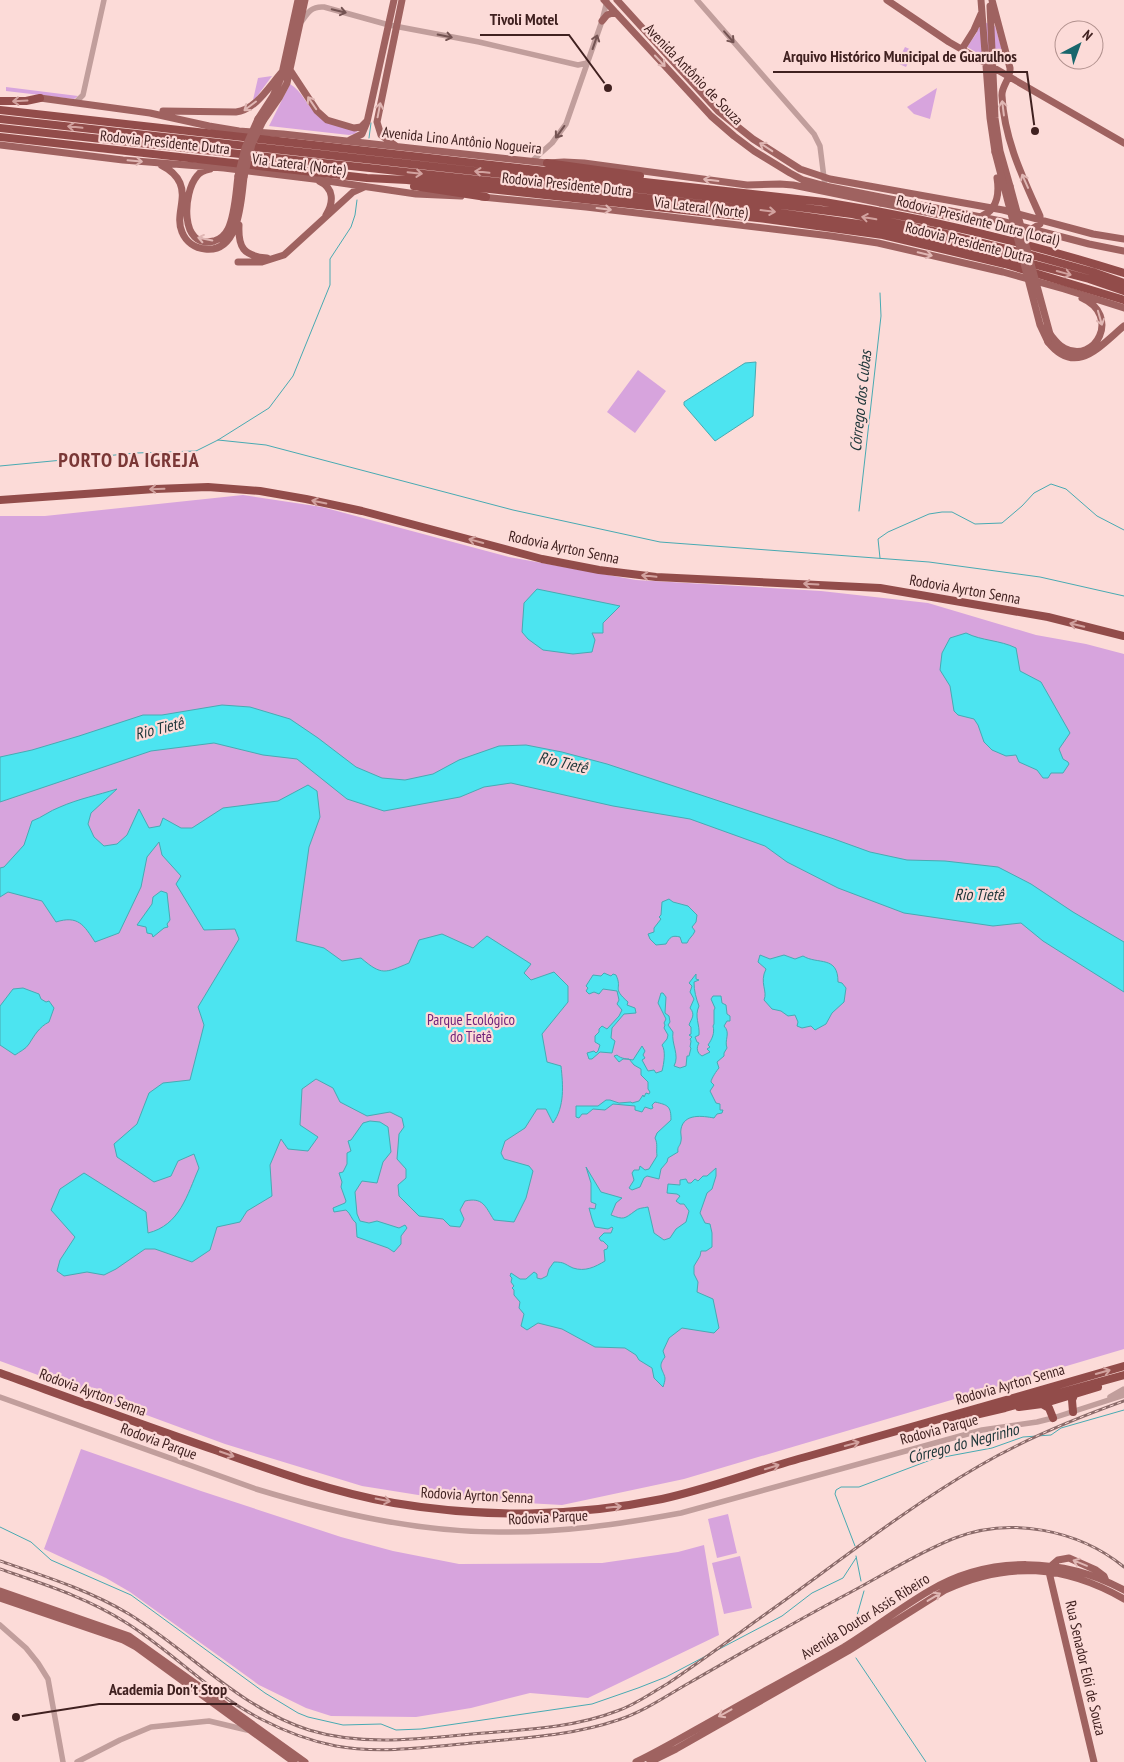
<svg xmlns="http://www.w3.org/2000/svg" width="1124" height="1762" viewBox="0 0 1124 1762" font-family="'PT Sans Narrow',sans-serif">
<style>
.green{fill:#d7a4dd}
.water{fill:#4ce4f0;stroke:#48aab2}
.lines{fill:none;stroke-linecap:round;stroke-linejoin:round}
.stream{stroke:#48aab2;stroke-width:1}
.minor{stroke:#c19e9c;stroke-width:5.5}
.major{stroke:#9f6260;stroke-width:7}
.highway{stroke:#924c4a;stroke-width:8}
.rail-casing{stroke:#8b6b6a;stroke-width:3}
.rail{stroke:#fcdbd8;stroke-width:1;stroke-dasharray:4;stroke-linecap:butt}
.major-bridge{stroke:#9f6260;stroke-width:7}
.oneway{stroke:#745352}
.oneway2{stroke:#e0b7b4}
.oneway3{stroke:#d2a29f}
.labels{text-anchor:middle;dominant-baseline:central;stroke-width:4.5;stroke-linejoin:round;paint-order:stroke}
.street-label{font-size:15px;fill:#402120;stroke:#fcdbd8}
.park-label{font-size:15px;fill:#71237b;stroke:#fcdbd8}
.water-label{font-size:16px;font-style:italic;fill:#20383b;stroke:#fcdbd8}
.district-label{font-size:20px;font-weight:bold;letter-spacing:1px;fill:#7a3736;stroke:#fcdbd8}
.leader{fill:none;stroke:#402120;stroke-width:2}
.callout-dot{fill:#402120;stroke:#fcdbd8;stroke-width:2}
.callout-label{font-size:16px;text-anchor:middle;font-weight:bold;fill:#402120;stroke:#fcdbd8;stroke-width:4.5;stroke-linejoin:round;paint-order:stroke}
</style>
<rect width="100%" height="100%" fill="#fcdbd8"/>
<path class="green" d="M981,21L995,26L1003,53L1001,62L983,56L967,47L976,34Z
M905,47L914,51L906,67L897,63Z
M272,76L255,99L253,100L258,78Z
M290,84C302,91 307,106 318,116C328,125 346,127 359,130L354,134L349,135L269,126Z
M6,87L78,96L74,99L6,91Z
M937,88L930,119L914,114L907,107Z
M638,370L666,391L635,433L607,412Z
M243,495L322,507L509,557L636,580L821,591L928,603L1036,635L1086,644L1124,654V1349L684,1479L562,1505L437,1498L362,1486L225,1444L0,1361V516H45Z
M81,1449L201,1491L341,1537L393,1551L459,1564L602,1563L678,1552L704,1545L719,1635L588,1698L530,1693L471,1708L416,1717L331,1716L306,1708L259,1685L130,1592L106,1578L44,1549Z
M728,1514L737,1553L717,1558L708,1519Z
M740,1556L752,1608L724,1614L712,1563Z"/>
<path class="water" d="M756,362L753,416L715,441L684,405V402L745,363Z
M537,589L620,606L603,623V633H592L595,640L592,652L573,654L543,650L528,639L522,632L524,603Z
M966,633C982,641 1000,640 1016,648L1020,671L1041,682L1070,733L1059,749L1063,759L1068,762L1069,764L1063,773H1051L1048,778H1043L1037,770L1019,762L1016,755L1006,756L992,750L984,742L978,725L974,719L958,715L954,711L950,686L940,670L942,653L950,638Z
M222,705L250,707L290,719L318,738L356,767L382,778L405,780L433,774L459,760L499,746L526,745L562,752L607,764L834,839L870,852L907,860L945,861L998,867L1031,884L1073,912L1124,942V992L1043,941L1021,923L993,926L904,913L838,888L787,862L765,846L690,819L613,806L511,783L484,787L460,797L384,811L347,799L297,759L263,755L214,743L151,751L0,802V757L32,750L79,736L143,715H162Z
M308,785L317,791L320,817L309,847L296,941L324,948L342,961L361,958C382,976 385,973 409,963L419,940L442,934L473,948L487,936L531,964L524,973L531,980L554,972L568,986V1002L542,1034L547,1062L561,1066C563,1085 565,1106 553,1123L546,1109H537L525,1128L505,1141L501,1153L504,1159L529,1166L533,1171L526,1198L514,1222L494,1220C485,1206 483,1197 465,1201L460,1210L464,1219L460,1227L450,1226L443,1219L419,1216L399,1196L398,1185L406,1178V1169L397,1159L399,1134L404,1127L402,1118L390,1112L367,1116L340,1102L333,1088L316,1079L302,1089L300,1125L318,1137L308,1151L288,1149L281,1139L270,1165L272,1196L247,1211L240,1222L217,1227L210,1250L192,1262L155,1249H145L116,1269L104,1275L87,1272L64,1276L57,1271L60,1260L75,1237L51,1210L60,1189L84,1173L146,1212L148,1233C180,1225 187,1195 199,1168L194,1154L178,1161L171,1176L154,1182L117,1157L114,1144L137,1124L149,1093L163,1083L190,1080L204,1025L198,1007L239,939L235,929L204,930L176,884L181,876L162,855L159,842L147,857L141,887L119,933L95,942C84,925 78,915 56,922L42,901L8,892L0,897V868L4,867L24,845L32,821C43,817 49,811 60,807C78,799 98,795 117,789L91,813L88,824L94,837L104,846L117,844L127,835L139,809L149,828L160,826L163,818L181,828H192L223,808L278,801Z
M161,891L167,893L170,920L167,924L168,927L164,928L153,937L152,934L147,933L146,927L137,925L152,904L153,897Z
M669,899L673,902L688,906L697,915L696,922L692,927L695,931C693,936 689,938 687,943H682L680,937C672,935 670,937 666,944L656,945L650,939L648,934L654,932V928L661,919L659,917L661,915L662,902Z
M760,955L770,959L784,955L795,959L803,956C818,965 838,955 838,982L842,983L846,988L844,1002L832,1013L826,1024L815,1030L811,1026L802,1028L797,1026L798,1022L795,1015L788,1016L781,1011L772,1009L764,1000C768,991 759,983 766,969L758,962Z
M604,973L611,976L613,974L616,975C623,990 611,987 628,1002L627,1005L635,1008L636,1013L624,1014L612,1028L611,1038L615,1041L612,1053L600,1052L592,1059H589L587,1053L594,1051L596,1053L598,1051L600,1045L595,1042V1036L599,1032V1029L602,1026L607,1029L619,1016L622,1010L617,1004L619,1000L617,991L603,989L599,994L594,992L589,994L586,991L588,988L586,986L593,975L601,976Z
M696,974V979L699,980L694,982C694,991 696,998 699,1006C694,1017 700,1024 699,1035L695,1037L697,1042L699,1043C696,1048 697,1053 702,1056L710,1052L707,1049L710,1047L708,1045C712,1039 715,1033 713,1026L714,1024V1010L715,1008L711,999L713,996H721L722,1003L726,1005L727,1014L730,1016V1021H727L724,1026C731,1033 724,1040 727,1048L724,1053V1056L717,1062L719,1068C717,1070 711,1079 711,1082L714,1085L710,1091L716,1103L720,1104V1110H723L722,1113L717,1114L714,1118C703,1116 684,1113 681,1129C680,1133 682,1137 681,1141C680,1147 677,1146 678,1152L668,1158L667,1162L661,1169L659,1179L647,1176L644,1178L640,1187L632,1190L629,1188L634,1180L632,1173L634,1170H639L640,1166L645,1170L649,1169L657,1156C656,1149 658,1144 655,1138L657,1133L671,1120C671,1106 668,1105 655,1102L652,1105L653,1108L651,1109L645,1107L642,1112L635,1110V1106L613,1104L605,1110L593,1109L587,1114H582L579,1118L576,1117V1106H598L606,1100H610L619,1103L631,1102L632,1103L639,1101L643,1095L644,1097L646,1093L649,1094L650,1092L648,1089V1082L641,1075V1069L634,1065L629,1059H623L619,1062L614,1056L617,1055C621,1059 628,1059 633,1060L642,1046L645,1051L643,1055L645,1058L642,1060L648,1071L654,1070L656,1073L662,1071C664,1063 666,1051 662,1045L667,1039L668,1035L664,1028L665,1025L664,1023L666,1019L658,1003L661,993H663L666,997L665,1013L669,1016L670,1022L668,1025L673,1032C671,1044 680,1055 674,1066L680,1068L686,1066L687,1056H689L691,1048L690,1047L691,1041L690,1039L692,1037L689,1035L691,1034V1027L689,1025C691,1019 696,1015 690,1008L694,999L690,992L692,986L689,983Z
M23,988L39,994L41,999L46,1002L49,1001L54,1008L49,1022C39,1027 34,1036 29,1044C26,1049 19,1052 15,1055L0,1045V1006L13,989Z
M370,1121L380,1122L388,1127L391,1152L383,1162L377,1183L362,1181L355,1192L357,1214L360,1221L369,1223L377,1221L399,1228L405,1225L407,1228L401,1236V1244L394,1252L388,1248L357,1237L356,1223C351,1219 351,1214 346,1210L334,1212L333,1208L345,1203L346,1201L341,1187L342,1182L339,1173L343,1172L347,1164V1153L351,1151L348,1141L351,1140L363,1123Z
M586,1167L601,1192L622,1198L616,1203L611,1215C624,1220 624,1219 635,1211C638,1208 643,1208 648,1207L654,1233L664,1240L670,1238L676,1229L686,1222L689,1211L684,1204H680L676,1201L680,1196L677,1194L667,1193L668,1184L680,1185V1180L686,1179L688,1183H691L695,1179L698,1181L703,1176H707L716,1168V1176L712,1189L707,1193L700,1213L705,1223L710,1224L712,1233V1247L706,1251H701L700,1256L694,1266V1274L698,1282L697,1292L713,1299L719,1328L714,1333L682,1328L669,1338L663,1351L665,1357C657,1367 663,1369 665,1378C665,1381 664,1384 663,1387L654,1378L652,1368L639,1360L636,1355L625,1348L595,1347L562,1329L538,1323L527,1330L521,1326L524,1314L519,1308L520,1302L514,1295V1290L512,1288L514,1286L511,1282L512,1278L510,1276L511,1273L520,1279H526L534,1272L537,1274V1278L541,1279L547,1276L549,1269L554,1262C565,1262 564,1264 573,1268C585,1272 595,1267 605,1261L604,1250L607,1249L608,1246L603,1241H601L599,1238L604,1233H611L613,1228L612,1227L608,1229L595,1227L592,1219L589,1208L595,1209L596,1204L591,1202V1183Z"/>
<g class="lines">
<path class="stream" d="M369,138L371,123
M218,440L266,445L513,510L660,542L929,562L1040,577L1124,596
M0,466L136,453L196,451L218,440L269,408L293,376L330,285V259L351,227L355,215L357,200
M859,511L881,316L880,293
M880,558L878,539L888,532L929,514L942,512H952L975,524L1002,523L1022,506L1034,493L1051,484L1066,489L1097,516L1124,530
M0,1527L31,1542L51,1560L131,1595L265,1693L298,1713L308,1717L343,1725L381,1724L396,1730L421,1729L592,1704L638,1688L666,1677L782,1616L812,1593L843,1578L856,1558
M855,1546L835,1494L836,1490L841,1487H859L933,1459L992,1448L1023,1437L1051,1435L1061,1428L1124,1410
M856,1556L861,1581
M854,1626L864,1591
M856,1658L926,1762"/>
<path class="minor" d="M697,0L814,134L820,146L825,186
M302,21C308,12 312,6 324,7L389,25L479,42L578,65L587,63
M76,102L83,95L104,0
M532,161L552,143L566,124L602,21L607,1
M0,1397L256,1489C335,1513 417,1532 499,1532C560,1533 621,1524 681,1513L982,1430L1037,1422L1053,1418L1124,1395
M1110,1397L1124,1389
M0,1625L26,1648L38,1663L48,1679L63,1762
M77,1762L120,1740L151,1727L209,1721L247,1730"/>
<path class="major" d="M604,0L711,116L734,136L754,151L790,173L803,180L825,186L1001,221L1089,244L1124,251
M617,0L718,111L753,139L800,169L830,179L1003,210L1093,234L1124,239
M887,0L949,42L1124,143
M981,0L990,118L995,152
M992,0L1010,68C1011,79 1001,86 1002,96C1004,139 1023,178 1040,216V224L1032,229
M990,6L995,118L1000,151L1010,186
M602,21L607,15L615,12
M962,49L974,30L981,14
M290,70L317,111L327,120L354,128L361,127L366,122
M40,98L150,113L209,126L239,131L283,134L547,163L564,162L584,163L747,185L780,184L793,185L881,203
M163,111L236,112C256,110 270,85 283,71
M258,119L273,96L281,78L298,0
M263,121L279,98L287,83L305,0
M350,140L362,134L367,122L394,0
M0,145L123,160L224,168L314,179L416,194L461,196
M396,146L381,135L377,122L402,0
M161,165C169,169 176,174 180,183C187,199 175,216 182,232C186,242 195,248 205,249C240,253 241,200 244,177
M210,169C205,170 200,171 197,176C183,192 179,250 214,241C221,239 225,235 228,229C235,215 236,191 238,176
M319,181C334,188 334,202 326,215
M482,197L586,207L831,236L878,243L1003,272L1064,289L1124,308
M239,225C238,247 243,256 267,258
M238,262H262L284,255L353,192L364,187
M1050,334C1054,339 1058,345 1064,348C1096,365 1121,315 1082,298
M1048,342C1076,377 1100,346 1124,326
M1051,1566L1058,1560L1069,1558L1096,1570L1104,1576L1106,1581
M1050,1569L1049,1572L1094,1762
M0,1591L129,1636L305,1762
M0,1598L123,1640L136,1647L294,1762
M636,1762C665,1748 693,1731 722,1715C762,1692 804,1670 844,1647C873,1629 900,1608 929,1591C989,1555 1064,1557 1124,1590
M650,1762L676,1749L848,1651L945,1590C1008,1561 1065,1565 1124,1599"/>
<path class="highway" d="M0,101H26L40,98
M0,110L824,202C926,218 1025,242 1124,273
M0,119L766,203L852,214L942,233L1035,256L1093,272L1124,283
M0,128L766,211L880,227L999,255L1089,279L1124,291
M0,137L367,178L407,180L766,219L883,235L1005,264L1124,300
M547,163L640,176
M414,186L486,197
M0,500L155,489L208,487L260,491L306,499L362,511L542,559L599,570L656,577L880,588L1048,617L1124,636
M0,1373C72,1399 143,1425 215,1450C274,1471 332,1492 394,1503C482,1518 576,1517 662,1499C712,1488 760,1469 809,1456C914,1427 1019,1396 1124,1366
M1042,1404L1049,1408L1053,1418
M1019,1407L1042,1404L1098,1387
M1073,1412L1072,1400L1075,1393
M945,1422L1005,1408L1124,1375"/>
<defs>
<path id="rail" d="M0,1561C44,1576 89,1590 129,1614C191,1652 238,1707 309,1730C358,1745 410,1740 461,1735C512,1730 568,1730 617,1711C635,1705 651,1693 667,1684C706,1658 743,1630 781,1603C846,1556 910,1506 979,1466C1025,1439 1074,1419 1124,1401
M0,1569C43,1584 86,1597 125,1622C172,1651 211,1694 261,1719C284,1731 310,1741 336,1746C378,1754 430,1747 472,1743C521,1738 571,1736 618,1720C643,1712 666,1696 689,1683C743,1652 796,1621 851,1592C885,1574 919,1552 955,1538C1010,1516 1079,1530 1124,1567"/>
</defs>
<use href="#rail" class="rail-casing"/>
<use href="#rail" class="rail"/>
<path class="major-bridge" d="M995,152L1040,325L1048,342
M238,176L245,148L258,119
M244,177L252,144L263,121
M1010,186L1050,334
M881,203L965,220C992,218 1001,203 997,178"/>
</g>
<defs><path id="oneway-shaft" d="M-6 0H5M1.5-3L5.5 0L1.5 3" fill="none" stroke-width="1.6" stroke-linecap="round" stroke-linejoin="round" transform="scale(1.25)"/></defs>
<g class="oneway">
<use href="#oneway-shaft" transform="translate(339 11) rotate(14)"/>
<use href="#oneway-shaft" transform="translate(445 36) rotate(11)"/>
<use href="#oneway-shaft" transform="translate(729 37) rotate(49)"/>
<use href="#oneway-shaft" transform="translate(595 42) rotate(-71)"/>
<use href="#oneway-shaft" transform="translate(560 132) rotate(126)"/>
</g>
<g class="oneway2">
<use href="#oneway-shaft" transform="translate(660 61) rotate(47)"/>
<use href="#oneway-shaft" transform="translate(312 103) rotate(-124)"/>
<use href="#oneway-shaft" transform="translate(250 106) rotate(143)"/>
<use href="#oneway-shaft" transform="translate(1003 108) rotate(-97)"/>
<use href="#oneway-shaft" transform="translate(379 110) rotate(-79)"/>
<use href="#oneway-shaft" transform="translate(766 147) rotate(-147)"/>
<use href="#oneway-shaft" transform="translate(135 161) rotate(5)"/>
<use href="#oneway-shaft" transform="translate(711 180) rotate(-173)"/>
<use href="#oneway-shaft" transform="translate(1025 181) rotate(-114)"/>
<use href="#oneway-shaft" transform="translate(604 209) rotate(7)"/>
<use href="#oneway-shaft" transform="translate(205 239) rotate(-168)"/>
<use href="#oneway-shaft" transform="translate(925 254) rotate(13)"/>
<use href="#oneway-shaft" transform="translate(1100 318) rotate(74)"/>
<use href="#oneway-shaft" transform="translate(1080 1563) rotate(-158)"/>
<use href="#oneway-shaft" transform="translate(934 1597) rotate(-31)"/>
<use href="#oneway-shaft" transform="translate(725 1713) rotate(151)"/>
</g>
<g class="oneway3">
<use href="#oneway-shaft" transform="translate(20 101) rotate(177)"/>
<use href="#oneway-shaft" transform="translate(75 127) rotate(-174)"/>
<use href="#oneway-shaft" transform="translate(482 172) rotate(-174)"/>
<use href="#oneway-shaft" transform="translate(415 173) rotate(6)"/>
<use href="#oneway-shaft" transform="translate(768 211) rotate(7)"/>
<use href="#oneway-shaft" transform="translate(869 218) rotate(-170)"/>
<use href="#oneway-shaft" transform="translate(1064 273) rotate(15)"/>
<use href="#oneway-shaft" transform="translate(157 489) rotate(178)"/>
<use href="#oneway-shaft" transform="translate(319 502) rotate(-168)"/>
<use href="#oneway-shaft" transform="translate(476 541) rotate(-165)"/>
<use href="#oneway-shaft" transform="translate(649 576) rotate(-174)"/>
<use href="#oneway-shaft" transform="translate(811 584) rotate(-177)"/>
<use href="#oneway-shaft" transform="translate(1077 625) rotate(-166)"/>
<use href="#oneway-shaft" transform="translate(1103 1372) rotate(-16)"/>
<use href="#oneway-shaft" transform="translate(852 1444) rotate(-15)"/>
<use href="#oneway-shaft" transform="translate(227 1454) rotate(19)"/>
<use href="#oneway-shaft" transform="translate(772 1467) rotate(-17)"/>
<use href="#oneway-shaft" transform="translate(383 1500) rotate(11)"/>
<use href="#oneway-shaft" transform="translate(614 1507) rotate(-6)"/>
</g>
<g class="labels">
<g class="street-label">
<text transform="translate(694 74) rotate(46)">Avenida Antônio de Souza</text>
<text transform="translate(462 140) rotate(6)">Avenida Lino Antônio Nogueira</text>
<text transform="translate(165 142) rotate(6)">Rodovia Presidente Dutra</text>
<text transform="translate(299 164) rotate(7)">Via Lateral (Norte)</text>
<text transform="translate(567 184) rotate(6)">Rodovia Presidente Dutra</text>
<text transform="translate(701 207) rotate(7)">Via Lateral (Norte)</text>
<text transform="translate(978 220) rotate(14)">Rodovia Presidente Dutra (Local)</text>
<text transform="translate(969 242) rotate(14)">Rodovia Presidente Dutra</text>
<text transform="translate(564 547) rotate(12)">Rodovia Ayrton Senna</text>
<text transform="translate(965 589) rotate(10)">Rodovia Ayrton Senna</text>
<text transform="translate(1010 1384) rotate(-16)">Rodovia Ayrton Senna</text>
<text transform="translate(93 1392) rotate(20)">Rodovia Ayrton Senna</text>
<text transform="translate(939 1429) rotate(-15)">Rodovia Parque</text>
<text transform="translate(159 1441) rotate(20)">Rodovia Parque</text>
<text transform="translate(477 1495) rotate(3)">Rodovia Ayrton Senna</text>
<text transform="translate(548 1517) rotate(-3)">Rodovia Parque</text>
<text transform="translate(865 1616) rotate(-32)">Avenida Doutor Assis Ribeiro</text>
<text transform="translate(1086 1668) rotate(77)">Rua Senador Elói de Souza</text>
</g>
<g class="park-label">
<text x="471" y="1019">Parque Ecológico<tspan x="471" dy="17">do Tietê</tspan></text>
</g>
<g class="water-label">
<text transform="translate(860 401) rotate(-84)">Córrego dos Cubas</text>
<text transform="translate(159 728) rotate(-14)">Rio Tietê</text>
<text transform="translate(563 762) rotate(13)">Rio Tietê</text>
<text x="979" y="894">Rio Tietê</text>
<text transform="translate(963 1443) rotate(-15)">Córrego do Negrinho</text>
</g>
<g class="district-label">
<text x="129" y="460">PORTO DA IGREJA</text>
</g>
</g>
<path class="leader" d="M608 88L569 35H480M1035 131L1027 72H773M16 1717L99 1704H237"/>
<g class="callout-dot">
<circle cx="608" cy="88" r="5"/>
<circle cx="1035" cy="131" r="5"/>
<circle cx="16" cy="1717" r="5"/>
</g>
<g class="callout-label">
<text x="524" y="25">Tivoli Motel</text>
<text x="900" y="62">Arquivo Histórico Municipal de Guarulhos</text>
<text x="168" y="1695">Academia Don't Stop</text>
</g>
<g transform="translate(1079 45) rotate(41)"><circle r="24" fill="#fcdbd8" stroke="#b1918e"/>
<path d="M0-4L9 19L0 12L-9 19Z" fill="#18666c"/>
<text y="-8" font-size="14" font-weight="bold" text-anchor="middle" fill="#402120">N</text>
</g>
</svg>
